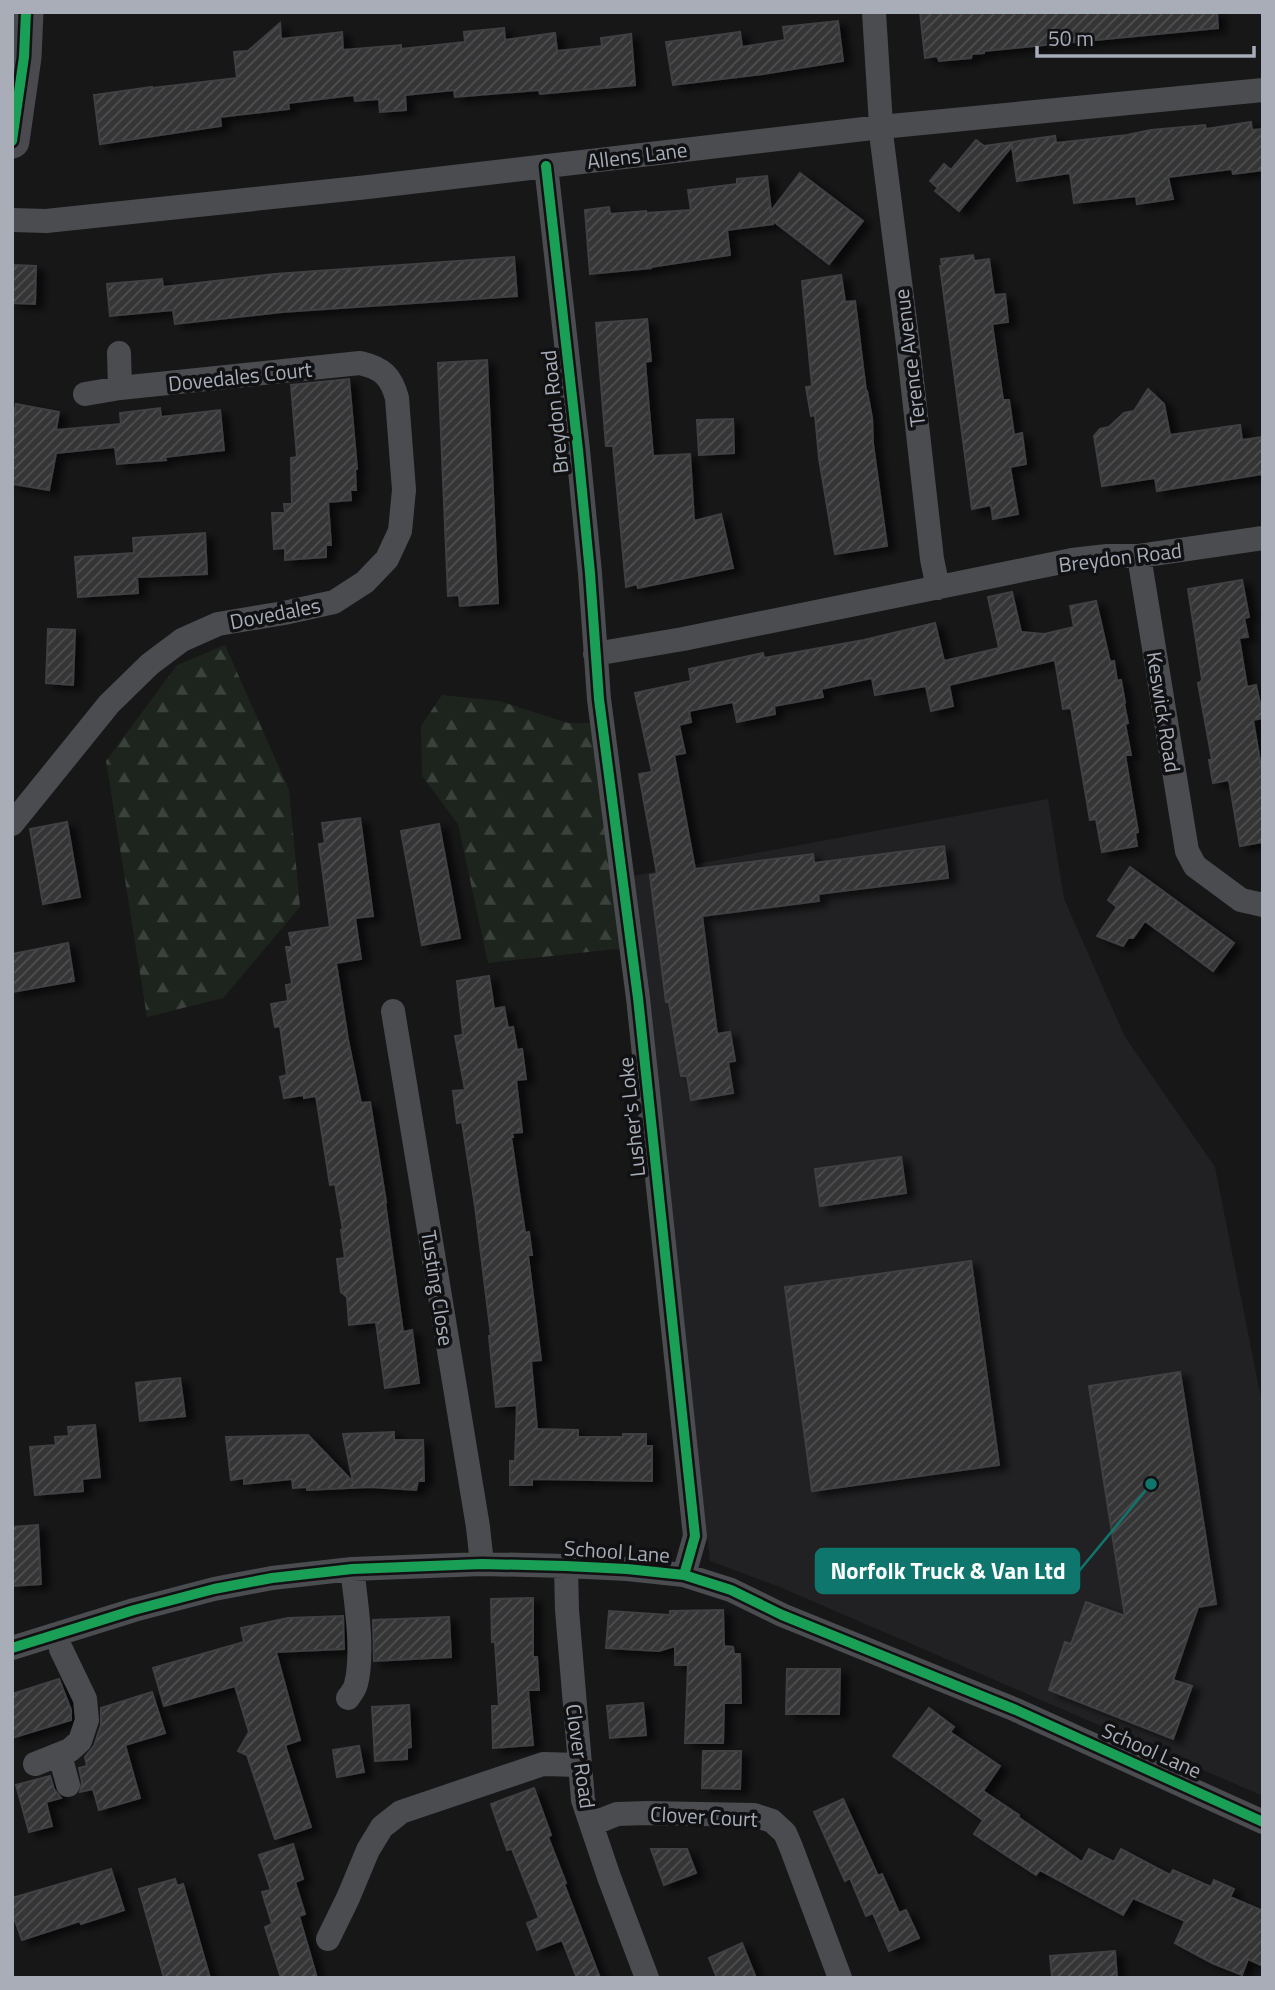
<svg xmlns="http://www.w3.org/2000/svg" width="1275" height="1990" viewBox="0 0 1275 1990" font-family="'Titillium Web',sans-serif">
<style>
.built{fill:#212123}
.forest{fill:url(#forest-firs)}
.building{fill:url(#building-hatch);stroke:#3f4043;stroke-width:2;filter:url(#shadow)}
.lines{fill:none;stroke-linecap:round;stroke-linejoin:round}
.minor{stroke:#4b4c50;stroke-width:24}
.secondary{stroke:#4a4a4e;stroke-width:35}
.cycleway-casing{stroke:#111113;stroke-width:15}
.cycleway{stroke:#1a9f57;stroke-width:10}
.labels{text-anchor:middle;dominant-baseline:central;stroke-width:7;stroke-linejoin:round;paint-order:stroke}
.street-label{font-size:21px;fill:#a8adb8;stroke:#111113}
.leader{fill:none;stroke:#0f766e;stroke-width:2.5}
.callout-dot{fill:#0f766e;stroke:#111113;stroke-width:2.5}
.callout{fill:#0f766e;stroke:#0f766e;stroke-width:2.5}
.callout-label{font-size:23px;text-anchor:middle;font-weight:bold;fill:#fff}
</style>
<defs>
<pattern id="forest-firs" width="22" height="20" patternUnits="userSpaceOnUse" patternTransform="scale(1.75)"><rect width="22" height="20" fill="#1d241e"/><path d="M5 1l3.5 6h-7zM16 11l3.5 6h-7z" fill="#3b413d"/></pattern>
<pattern id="building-hatch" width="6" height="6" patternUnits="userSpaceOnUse" patternTransform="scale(1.75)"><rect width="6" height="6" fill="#353536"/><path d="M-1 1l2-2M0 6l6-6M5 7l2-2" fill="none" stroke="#4f5051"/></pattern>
<filter id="shadow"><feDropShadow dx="8" dy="4.5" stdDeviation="3.5" flood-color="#0009"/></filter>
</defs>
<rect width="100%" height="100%" fill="#171717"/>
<path class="built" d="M1048,799L1064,899L1125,1037L1215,1167L1263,1408V1796L782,1588L710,1561L632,876Z"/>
<path class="forest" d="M225,645L289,790L300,907L223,998L147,1017L106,761L177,665Z
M442,695L499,701L568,723H594L625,948L488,963L458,824L422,776L421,726Z"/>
<path class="building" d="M920,12H1217L1218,28L984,51V53L972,54L971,58L939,61L937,56L925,58Z
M838,21L843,61L763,74L673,85L666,42L740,32L742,47L785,40L783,27Z
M280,23L281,39L342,32L343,50L401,45V49L465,42L464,32L504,28L505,40L555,33L557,51L602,46L601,38L631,34L635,85L540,94L539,90L455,97L454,90L405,95L406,110L380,112L379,99L355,101L354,95L288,103L289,109L220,117L221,126L100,144L94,95L152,87V88L237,78L234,52L248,51Z
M1251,122L1252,130L1263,129V170L1233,174L1232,169L1168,177L1173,199L1137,204L1136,196L1074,203L1070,173L1017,181L1012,146L959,211L935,191L938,188L930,181L944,164L951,170L976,140L984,146L1055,136L1056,143L1127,135L1151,130L1205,125L1206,129Z
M800,173L863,221L829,264L773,221V224L727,230L730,255L651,267V268L590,274L585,210L609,207L610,214L646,211V213L691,210L688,190L737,184V179L767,176L771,211Z
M973,255L974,261L989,259L994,295L1005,294L1008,322L992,324L1003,400H1009L1014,435L1022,433L1026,464L1010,467L1018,514L993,519L991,505L972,509L940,266H942L941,259Z
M514,257L517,296L282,312L175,324L173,310L110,316L107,284L162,279L163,287L275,274Z
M12,265L36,266L35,304L12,303Z
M841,275L845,302L855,301L866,391H867L872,418L873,444L887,546L835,554L819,458L815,415L811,416L806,387L812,386L802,281Z
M647,319L651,361L645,362L653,456L690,454L694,521L721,514L733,568L638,588L637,584L626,587L613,446H606L596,323Z
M487,360L498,603L460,606L459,595L448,596L438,363Z
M349,379L357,469H355L356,490H350L351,500L328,502L331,545H326V557L285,560V548L274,549L272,513H285L284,504H292L291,458L297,457L291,385Z
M1148,389L1164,404L1170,435L1240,425L1242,440L1263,437V474L1157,491L1155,478L1102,486L1094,436L1100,429L1109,427L1124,413L1134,411Z
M16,404L59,412L56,430L121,424L120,413L160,408L161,417L220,410L224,450L165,457L166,460L117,464L115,447L56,453L49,490L12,484V424Z
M733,419L734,453L699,455L697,420Z
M205,533L207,574L137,577L138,593L78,597L75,557L134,553L133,538Z
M1242,580L1249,617L1244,618L1248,637L1239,638L1247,687L1256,685L1263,718L1253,720L1263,779V842L1240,846L1229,780L1213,783L1209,760H1212L1198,683L1201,682L1202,679L1188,589Z
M1012,592L1021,632L1044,634L1074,627L1070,606L1096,601L1110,662L1114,661L1117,681L1121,680L1125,703L1124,704L1128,723L1125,724L1131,755H1125L1138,832L1135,833L1137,846L1102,852L1096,819L1090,820L1071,708L1063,709L1055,660L949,685L953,706L931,711L926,686L875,695L872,678L821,689L823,697L774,706L775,714L737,722L733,702L689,711L691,722L679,725L685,753L674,755L695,869L813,854L814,863L944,846L948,878L818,894L819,901L702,916L717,1034L730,1032L735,1061L728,1062L733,1093L691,1100L687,1076H681L669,1002H666L650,875L657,874L639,774L652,772L635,693L691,681L689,669L763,653L764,658L864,640L935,623L944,661L999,648L988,597Z
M48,629L75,630L73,685L46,683Z
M360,818L373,916L355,918L361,959L336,963L348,1040L361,1103L370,1102L386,1202H385L403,1332L412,1330L419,1383L385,1388L376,1322L349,1325L347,1297L341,1292L337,1259L345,1258L341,1230H343L335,1184L330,1185L316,1096L304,1098V1095L284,1098L280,1077L287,1075L280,1026L275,1027L271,1004L288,1001L286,985L292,984L286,947H292L289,933L330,927L319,844L325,843L322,823Z
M67,822L80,897L43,904L30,829Z
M439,824L460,938L422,945L401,831Z
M1130,867L1234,943L1213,971L1145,921L1133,938H1128L1123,946L1097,936L1117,907L1108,900Z
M68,943L74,981L12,992V954Z
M489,976L494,1009L504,1007L508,1028L513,1027L517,1050L522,1049L526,1079L516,1080L522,1132L512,1133L513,1137H511L525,1233L529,1232L532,1255H528L541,1360L531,1361L537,1429L578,1430V1437H623V1434H646V1446H652V1481L532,1479V1485H510V1461H515L517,1405L496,1407L489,1336H491L475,1206L462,1122L457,1123L453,1091L465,1090L455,1036L463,1035L457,981Z
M901,1157L906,1193L820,1206L815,1169Z
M971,1261L999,1465L812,1491L785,1287Z
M1180,1372L1216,1604L1198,1607L1173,1680L1192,1686L1173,1739L1049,1690L1065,1642L1071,1644L1086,1602L1125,1616L1089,1386Z
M180,1378L185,1416L140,1421L136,1383Z
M95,1425L100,1477L82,1479L83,1491L35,1495L30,1447L56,1445L55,1437L69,1436L68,1427Z
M394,1432V1440H423L424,1481H418L416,1490L370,1487L307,1490V1487L293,1488L292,1479L244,1484V1478L231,1480L226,1437L308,1435L353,1482L343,1434Z
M38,1525L41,1584L12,1586V1527Z
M533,1598V1657H537L539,1690H528L533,1745L493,1748L492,1706H499L495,1642H492L491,1599Z
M723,1610L724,1646L733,1647L734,1654H740L741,1703H724L723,1743H685L688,1665H675V1646L659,1651L606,1648L609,1611L670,1615V1611Z
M343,1616L344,1649L276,1652L300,1740L285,1745L311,1827L275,1839L247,1755L238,1751L249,1732L235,1686L164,1706L153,1668L244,1642L241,1628L288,1618Z
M449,1617L451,1657L374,1661L373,1620Z
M787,1669H840L839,1714H786Z
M59,1679L71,1710V1720L12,1738V1694Z
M152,1692L165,1733L125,1745L140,1798L99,1810L93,1789L80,1792L82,1782L79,1768L87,1766L85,1757L94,1746L101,1725V1708Z
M643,1703L646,1735L610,1738L607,1706Z
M409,1705L411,1747L407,1748V1759L375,1761L372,1707Z
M929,1708L954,1727L950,1732L1000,1766L983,1791L1019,1815L1018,1817L1082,1862L1089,1849L1114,1862L1121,1849L1170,1875L1173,1870L1211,1887L1214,1880L1234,1889L1230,1897L1263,1911V1966L1248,1959L1242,1975L1212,1963L1175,1943L1185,1921L1133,1898L1123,1915L1040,1870L1036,1875L974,1834L983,1820L893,1756Z
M359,1746L364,1772L337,1777L333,1750Z
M703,1751H741L740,1789L702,1788Z
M50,1776L54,1789L61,1798L46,1802L52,1826L29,1832L16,1785Z
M534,1788L551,1835L548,1837L566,1883L564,1884L600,1978H577L562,1940L537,1950L527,1923L539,1918L512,1849L507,1850L491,1804Z
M843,1799L878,1876L882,1874L899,1913L906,1910L919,1938L889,1951L873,1913L866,1916L850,1878L845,1881L814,1812Z
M293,1844L303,1879L295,1882L305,1914L299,1916L317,1978H281L265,1927L272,1924L262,1892L271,1890L259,1855Z
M651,1849H687L696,1873L664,1885Z
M111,1869L124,1910L81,1924L80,1921L22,1940L12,1912V1898Z
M175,1879L177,1886L183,1884L210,1978H164L139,1889Z
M742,1943L756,1978H717L709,1958Z
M1115,1951L1117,1978H1052L1050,1956Z"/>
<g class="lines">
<path class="minor" d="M874,12L882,141L908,344L932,559L938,588
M546,166L578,450L590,573L599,699L638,998L695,1536L684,1575
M12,220L46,221L368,187L881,127L1263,90
M119,353L120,388
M1139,556L1187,851L1195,866L1241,900L1263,905
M595,654L683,639L1072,560L1107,556H1139L1263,538
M12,824L109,704L150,664L182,640L218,624L284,613L334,602L365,582L387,559L400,531L404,490L397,398C391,376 382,368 360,363L120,388L85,394
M393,1011L478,1527L482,1564
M566,1566L567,1610L583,1800L609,1877L647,1978
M12,1648L134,1610L214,1589L272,1578L352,1569L482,1564L566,1566L627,1569L684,1575L731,1590L782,1615L1016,1710L1263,1822
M348,1698C351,1694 355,1689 356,1684C364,1654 356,1600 352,1569
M60,1755L68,1785
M35,1764L70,1750L80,1741L87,1720L85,1699L61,1649
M592,1824L617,1814L647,1813L754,1815L772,1821L785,1833L791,1847L840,1978
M328,1939L348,1898L368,1850L382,1827L401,1812L543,1764L579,1765"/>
<path class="secondary" d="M12,141L24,57L26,12"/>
<defs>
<path id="cycleway" d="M12,141L24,57L26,12
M546,166L578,450L590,573L599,699L638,998L695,1536L684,1575
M12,1648L134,1610L214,1589L272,1578L352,1569L482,1564L566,1566L627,1569L684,1575L731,1590L782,1615L1016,1710L1263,1822"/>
</defs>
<use href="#cycleway" class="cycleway-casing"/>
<use href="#cycleway" class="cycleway"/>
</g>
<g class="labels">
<g class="street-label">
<text transform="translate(637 155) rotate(-7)">Allens Lane</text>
<text transform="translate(909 358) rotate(-97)">Terence Avenue</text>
<text transform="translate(240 376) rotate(-6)">Dovedales Court</text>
<text transform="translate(554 412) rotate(-96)">Breydon Road</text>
<text transform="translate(1120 557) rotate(-7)">Breydon Road</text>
<text transform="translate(275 613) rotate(-11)">Dovedales</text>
<text transform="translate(1164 712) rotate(81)">Keswick Road</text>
<text transform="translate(631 1117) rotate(-96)">Lusher's Loke</text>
<text transform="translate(438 1288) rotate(81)">Tusting Close</text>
<text transform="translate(617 1551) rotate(4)">School Lane</text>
<text transform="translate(1152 1750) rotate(24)">School Lane</text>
<text transform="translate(581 1756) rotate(82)">Clover Road</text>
<text transform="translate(704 1816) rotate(3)">Clover Court</text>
</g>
</g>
<path class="leader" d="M1151 1484L1079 1571"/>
<circle class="callout-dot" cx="1151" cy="1484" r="7"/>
<rect class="callout" x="816" y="1549" width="263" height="44" rx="7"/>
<g class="callout-label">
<text x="948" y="1579">Norfolk Truck &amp; Van Ltd</text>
</g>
<rect width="1275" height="1990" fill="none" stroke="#a8adb8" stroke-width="28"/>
<path d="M1037 46v10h217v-10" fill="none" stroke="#a8adb8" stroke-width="3.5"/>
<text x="1048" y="46" font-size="21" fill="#a8adb8" stroke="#111113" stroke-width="5" paint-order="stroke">50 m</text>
</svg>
